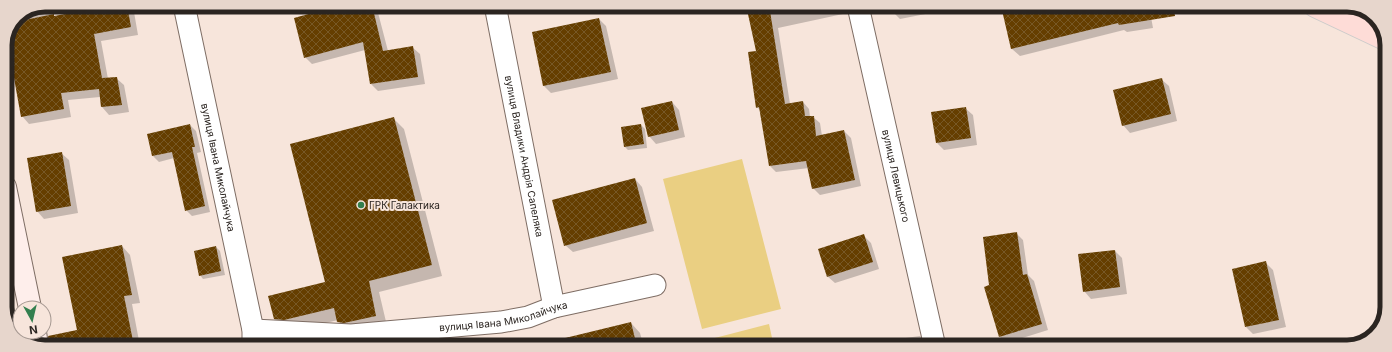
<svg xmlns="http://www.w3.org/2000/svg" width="1392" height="352" viewBox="0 0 1392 352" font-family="Inter,sans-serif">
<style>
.pitch{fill:#eacf82}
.shadow{fill:#0003}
.building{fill:url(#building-cross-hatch)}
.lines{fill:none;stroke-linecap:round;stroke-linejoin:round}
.lane-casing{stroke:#7e6d64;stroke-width:12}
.street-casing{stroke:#7e6d64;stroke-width:23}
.secondary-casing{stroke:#7e6d64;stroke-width:24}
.primary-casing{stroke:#cccbca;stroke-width:24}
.lane{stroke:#fff;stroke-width:10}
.street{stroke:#fff;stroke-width:21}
.secondary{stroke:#feeeeb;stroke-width:22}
.primary{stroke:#fedcd7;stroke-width:22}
.poi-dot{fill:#327f4e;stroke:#f7e5db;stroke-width:1.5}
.labels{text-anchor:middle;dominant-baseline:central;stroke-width:4;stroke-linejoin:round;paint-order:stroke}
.street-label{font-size:10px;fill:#2b2521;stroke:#f7e5db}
.poi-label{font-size:10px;fill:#2b2521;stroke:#f7e5db;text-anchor:start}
.rim{fill:none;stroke:#2b2521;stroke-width:5}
</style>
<defs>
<pattern id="building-cross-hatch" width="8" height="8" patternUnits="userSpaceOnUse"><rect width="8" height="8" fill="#653e00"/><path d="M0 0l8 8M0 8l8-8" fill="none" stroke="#775826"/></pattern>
</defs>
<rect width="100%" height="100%" fill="#f7e5db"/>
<path class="pitch" d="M742,159L781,309L702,329L663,179Z
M769,324L774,347H708L707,340Z"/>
<path class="shadow" d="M45,5H50L52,15H53L55,17L119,5H127L134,12L138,35L101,41L108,79L116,78L124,85L129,112L109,115L102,107L100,97L68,100L71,117L29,124L22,116L9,35L17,16Z
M345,5H376L388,51L412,47L420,54L425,84L378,91L371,84L365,50L312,64L305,57Z
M747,5H841L843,14L778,28L790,104L803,102L809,109L810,117H813L820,123L822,136L844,131L851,138L861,186L820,195L813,188L809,168L776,172L770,166L761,111L757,107V52Z
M892,6H945L946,10L900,19L893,12Z
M1002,6H1149L1153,28L1127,32L1124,30L1020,56L1012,49Z
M599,19L606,26L618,79L551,93L544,86L533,33Z
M1161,79L1169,86L1177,121L1130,133L1123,125Z
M672,102L679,110L685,137L656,144L649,136Z
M965,108L973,115L977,145L944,150L937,143L932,113Z
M394,119L404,129L442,276L379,292L387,326L349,333L338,320L296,330L285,329L274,319L326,283Z
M190,125L196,131L201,152L197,153L210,212L192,216L186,210L174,158L159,162L153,156Z
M641,125L645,129L647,148L628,150L625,147Z
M61,153L69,160L78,213L44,219L37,211Z
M635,179L642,187L654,231L573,252L565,245Z
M1016,233L1023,240L1028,275L1034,281L1048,330L1006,343L1000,337L985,288L990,286Z
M864,236L871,243L879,269L835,283L827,276Z
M122,246L130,255L140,303L132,304L140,346H69L67,333L78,330Z
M216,247L220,251L225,275L203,279L200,275Z
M1115,251L1122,258L1127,294L1091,299L1084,291Z
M1266,263L1273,270L1286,327L1253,334L1246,327Z
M631,323L640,333L644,347H586Z
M920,336L925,341L926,347H856L855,345Z"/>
<path class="building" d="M114,5H127L131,27L94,34L102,78L117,77L122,105L101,107L99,89L61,93L64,109L21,117L7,39L15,22L54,14V16Z
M341,5H372L383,51L413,46L418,77L370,84L363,42L304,58L294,18Z
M746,5H769L785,104L803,101L805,116H814L816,136L844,130L855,180L812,189L806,161L769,166L759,107L756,108L748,52L756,51Z
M1001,6H1174L1175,16L1119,25L1118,23L1011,49Z
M599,18L611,72L543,86L532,32Z
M1162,78L1171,114L1122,126L1113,90Z
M672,101L679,130L648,137L641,108Z
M966,107L971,138L936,143L931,112Z
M394,117L432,265L369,281L376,316L344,323L337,322L334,308L284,320L274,319L268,296L325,282L290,144Z
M190,124L195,147H192L205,206L185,211L172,152L152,156L147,134Z
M641,124L644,144L624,147L621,127Z
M62,152L71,206L36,212L27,158Z
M635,178L647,223L564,246L552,200Z
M1017,232L1023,275L1027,274L1042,324L999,337L984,287L989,285L983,237Z
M864,234L873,262L827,277L818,249Z
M122,245L132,295L124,296L134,346H49L48,336L77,330L62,257Z
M216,246L221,271L199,276L194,251Z
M1115,250L1120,287L1083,292L1078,254Z
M1266,261L1279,320L1245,327L1232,269Z
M631,322L637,347H562L561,339Z"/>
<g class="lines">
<defs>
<path id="lane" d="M11,324L20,323"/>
<g id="street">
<path id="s1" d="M184,5L253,330V346"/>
<path id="s2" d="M495,5L554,307"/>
<path id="s3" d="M858,6L935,347"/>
<path id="s4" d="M253,330L351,335L501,322L528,317L554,307L655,285"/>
</g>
<path id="secondary" d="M5,187L30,308
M35,332L37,346"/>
<path id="primary" d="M1315,6L1387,40"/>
</defs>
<use href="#lane" class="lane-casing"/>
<use href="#street" class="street-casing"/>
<use href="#secondary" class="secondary-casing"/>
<use href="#primary" class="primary-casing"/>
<use href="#lane" class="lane"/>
<use href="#street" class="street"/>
<use href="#secondary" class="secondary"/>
<use href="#primary" class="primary"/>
</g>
<circle class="poi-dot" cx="361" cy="205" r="4"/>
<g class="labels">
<g class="street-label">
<text stroke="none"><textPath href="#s2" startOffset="154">вулиця Владики Андрія Сапеляка</textPath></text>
<text stroke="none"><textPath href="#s1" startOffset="166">вулиця Івана Миколайчука</textPath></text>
<text stroke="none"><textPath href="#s3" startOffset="174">вулиця Левицького</textPath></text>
<text stroke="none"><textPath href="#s4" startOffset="252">вулиця Івана Миколайчука</textPath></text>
</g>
<g class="poi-label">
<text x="369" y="205">ГРК Галактика</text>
</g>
</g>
<path d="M0 0H1392V352H0ZM45 12H1347A33 33 0 0 1 1380 45V307A33 33 0 0 1 1347 340H45A33 33 0 0 1 12 307V45A33 33 0 0 1 45 12Z" fill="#e7d6cc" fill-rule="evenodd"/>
<path class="rim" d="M45 12H1347A33 33 0 0 1 1380 45V307A33 33 0 0 1 1347 340H45A33 33 0 0 1 12 307V45A33 33 0 0 1 45 12Z"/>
<g transform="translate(32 320) rotate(172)"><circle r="19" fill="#f7e5db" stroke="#a59891"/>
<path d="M0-3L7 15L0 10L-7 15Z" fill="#327f4e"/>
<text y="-6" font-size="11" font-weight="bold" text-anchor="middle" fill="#2b2521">N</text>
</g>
</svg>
